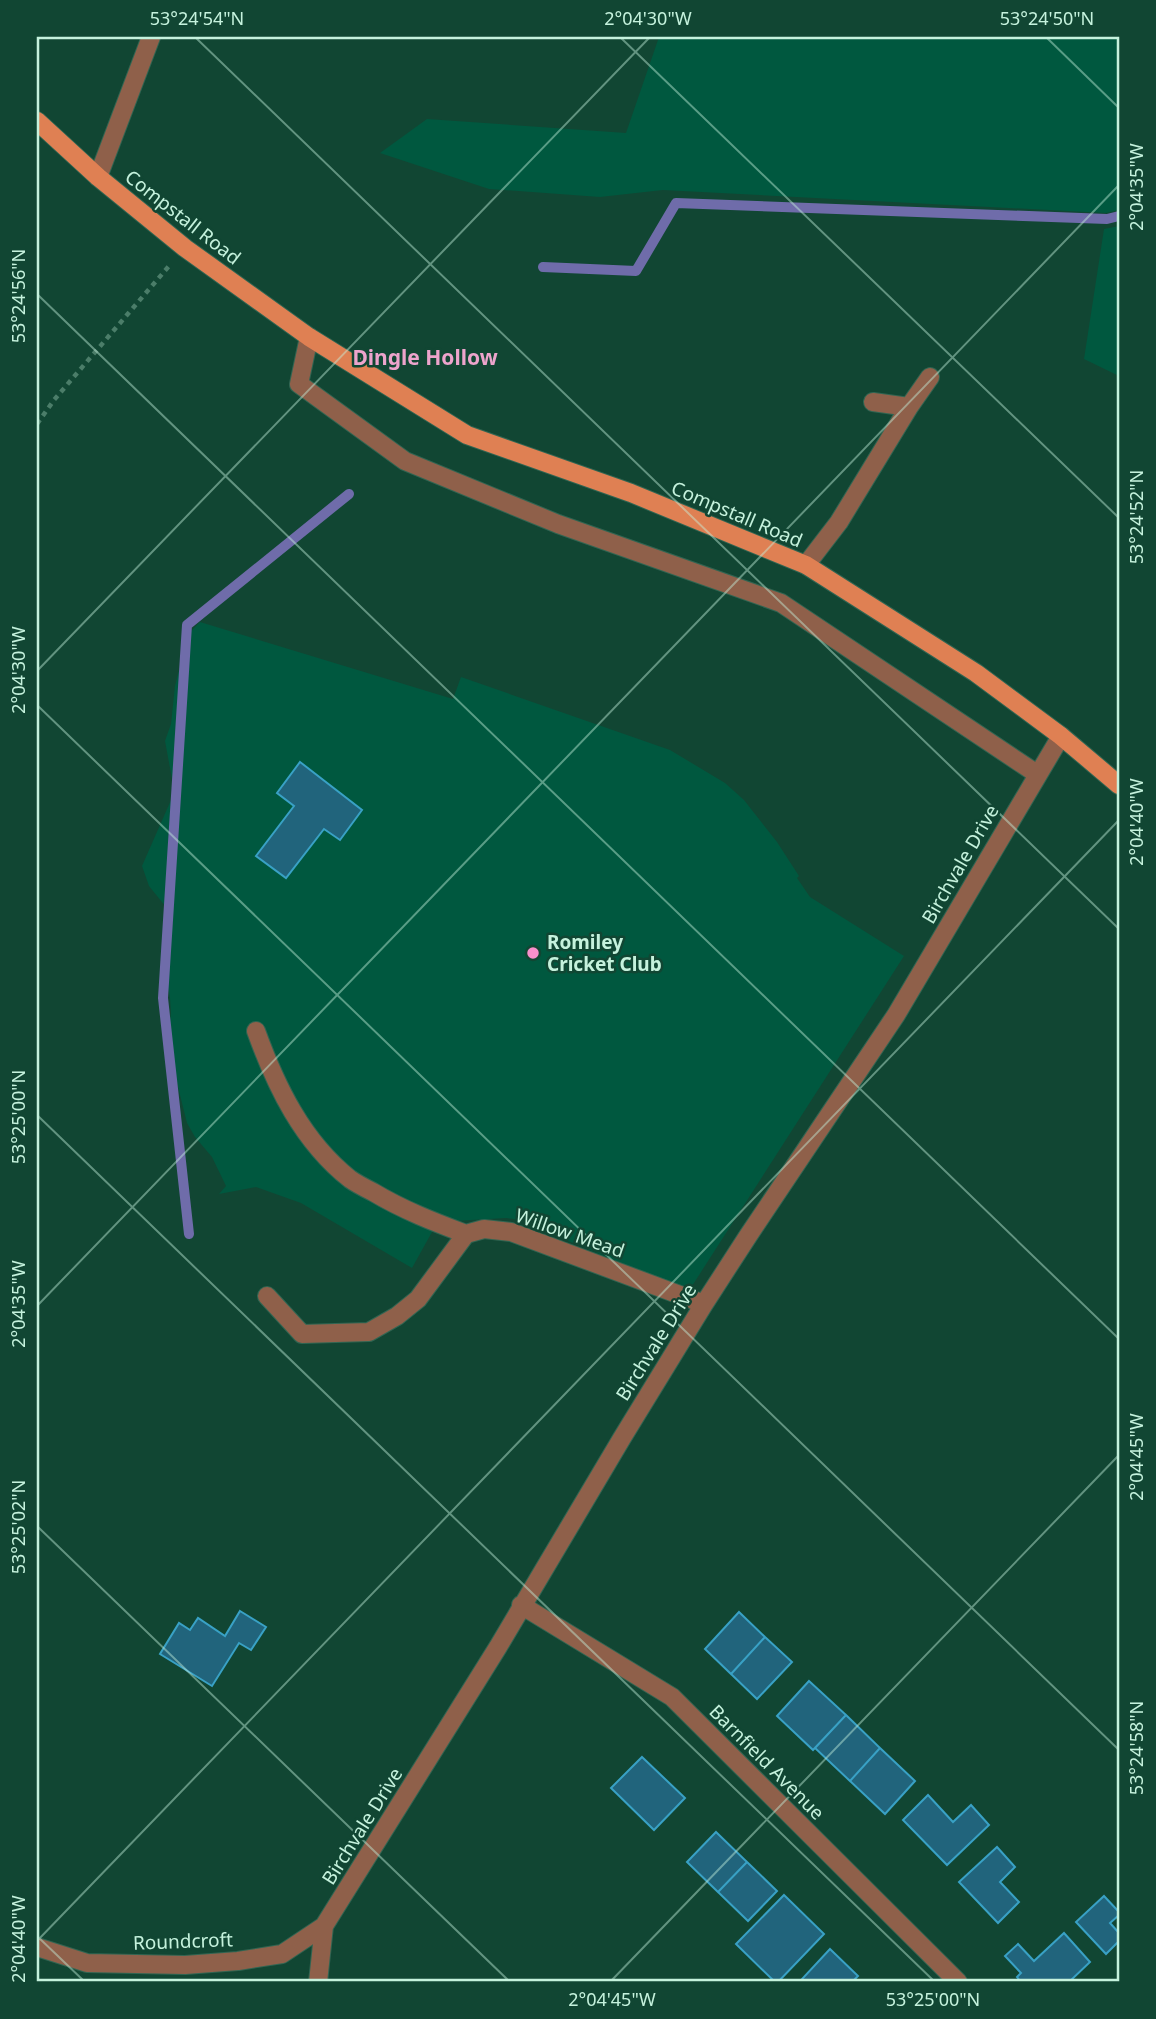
<svg xmlns="http://www.w3.org/2000/svg" width="1156" height="2019" viewBox="0 0 1156 2019" font-family="'Noto Sans',sans-serif">
<style>
.green{fill:#00583f}
.lines{fill:none;stroke-linecap:round;stroke-linejoin:round}
.stream{stroke:#6f6caa;stroke-width:10}
.building{fill:#21647c;stroke:#39a1c5;stroke-width:2}
.minor-casing{stroke:#316552;stroke-width:20}
.major-casing{stroke:#316552;stroke-width:20}
.path{stroke:#4b7d69;stroke-width:4.5;stroke-dasharray:5 5;stroke-linecap:butt}
.minor{stroke:#8f604a;stroke-width:18}
.major{stroke:#df8053;stroke-width:18}
.ticks{fill:none;stroke:#c5f2dd;stroke-width:2;stroke-opacity:0.45}
.poi-dot{fill:#f890cc;stroke:#114633;stroke-width:2.5}
.labels{text-anchor:middle;dominant-baseline:central;stroke-width:5;stroke-linejoin:round;paint-order:stroke}
.street-label{font-size:19px;fill:#c5f2dd;stroke:#114633}
.poi-label{font-size:19px;font-weight:bold;fill:#c5f2dd;stroke:#114633;text-anchor:start}
.neighbourhood-label{font-size:21px;font-weight:bold;fill:#eda4cc;stroke:#114633}
.neatline{fill:none;stroke:#c5f2dd;stroke-width:2.5}
.ticks-label{font-size:18px;text-anchor:middle;fill:#c5f2dd}
</style>
<rect width="100%" height="100%" fill="#114633"/>
<path class="green" d="M659,37H1119V210L1106,213L663,190L600,197L489,189L380,153L427,119L626,133Z
M1119,226V376L1084,359L1104,229Z
M200,622L453,699L461,677L670,750L725,783L744,800L777,842L799,876L797,878L810,897L904,956L692,1286L676,1285L514,1219L506,1218L454,1221L432,1232L412,1268L301,1203L256,1187L219,1194L226,1186L212,1157L195,1137L187,1123L172,1063L169,1030L171,1013L170,998L166,976L167,949L173,921L169,914L170,912L149,886L142,866L171,800L173,784L165,741L171,724L175,686L188,634Z"/>
<g class="lines">
<path class="stream" d="M543,267L636,271L676,203L1107,219L1119,216
M189,1234L163,998L187,625L349,494"/>
</g>
<path class="building" d="M300,762L362,810L340,840L324,829L286,878L256,856L294,806L277,793Z
M240,1611L266,1627L251,1650L239,1643L212,1686L160,1654L179,1623L190,1630L198,1618L225,1636Z
M739,1612L765,1637L731,1674L705,1649Z
M765,1637L792,1662L757,1699L731,1674Z
M809,1681L846,1715L813,1750L777,1716Z
M846,1715L880,1748L850,1781L815,1748Z
M880,1748L915,1781L885,1814L850,1781Z
M642,1757L685,1798L654,1830L611,1788Z
M928,1795L953,1822L971,1805L989,1825L947,1865L903,1820Z
M716,1832L747,1862L718,1892L687,1862Z
M997,1847L1015,1867L1000,1882L1019,1902L998,1923L959,1882Z
M747,1862L777,1891L748,1921L718,1892Z
M784,1895L824,1934L778,1982H775L736,1944Z
M1104,1896L1119,1912V1915L1110,1923L1119,1933V1941L1106,1954L1076,1922Z
M1064,1933L1090,1962L1069,1982H1021L1017,1977L1021,1973L1005,1956L1018,1944L1034,1961Z
M830,1949L858,1976L852,1982H804L802,1979Z"/>
<g class="lines">
<defs>
<path id="minor" d="M98,177L151,37
M309,337L299,384L405,461L558,524L781,603L1037,774
M909,407L930,377
M806,565L839,522L909,407L873,402
M256,1031C276,1086 302,1141 350,1179C357,1184 365,1188 373,1192C403,1210 434,1222 466,1234
M267,1296L302,1334L369,1332L397,1316L418,1299L466,1234L484,1229L511,1232L704,1304
M521,1605L672,1697L958,1982
M37,1947L87,1963L185,1965L238,1961L282,1954L324,1926
M318,1982L324,1926L498,1647L622,1438L704,1304L748,1236L896,1015L1061,736"/>
<path id="major" d="M37,121L98,177L185,248L309,337L467,435L631,493L806,565L976,673L1061,736L1119,785"/>
</defs>
<use href="#minor" class="minor-casing"/>
<use href="#major" class="major-casing"/>
<path class="path" d="M37,424L54,400L169,266"/>
<use href="#minor" class="minor"/>
<use href="#major" class="major"/>
</g>
<path class="ticks" d="M195,37L1119,929M620,37L1119,518M1046,37L1119,108M37,294L1119,1339M37,671L650,37M37,705L1119,1750M37,1115L935,1982M37,1306L1119,185M37,1526L510,1982M37,1936L85,1982M37,1941L1119,820M610,1982L1119,1455"/>
<circle class="poi-dot" cx="533" cy="953" r="7"/>
<g class="labels">
<g class="street-label">
<text transform="translate(183 217) rotate(38)">Compstall Road</text>
<text transform="translate(737 514) rotate(23)">Compstall Road</text>
<text transform="translate(960 864) rotate(-60)">Birchvale Drive</text>
<text transform="translate(570 1233) rotate(19)">Willow Mead</text>
<text transform="translate(656 1342) rotate(-58)">Birchvale Drive</text>
<text transform="translate(767 1762) rotate(45)">Barnfield Avenue</text>
<text transform="translate(362 1826) rotate(-58)">Birchvale Drive</text>
<text transform="translate(183 1941) rotate(-2)">Roundcroft</text>
</g>
<g class="poi-label">
<text x="547" y="942">Romiley<tspan x="547" dy="22">Cricket Club</tspan></text>
</g>
<g class="neighbourhood-label">
<text x="425" y="357">Dingle Hollow</text>
</g>
</g>
<rect width="1156" height="2019" fill="none" stroke="#114633" stroke-width="77"/>
<rect x="38" y="38" width="1080" height="1942" class="neatline"/>
<g class="ticks-label">
<text x="197" y="25">53°24'54"N</text>
<text x="648" y="25">2°04'30"W</text>
<text x="1047" y="25">53°24'50"N</text>
<text transform="translate(1137 187) rotate(-90)" y="6">2°04'35"W</text>
<text transform="translate(19 296) rotate(-90)" y="6">53°24'56"N</text>
<text transform="translate(1137 517) rotate(-90)" y="6">53°24'52"N</text>
<text transform="translate(19 670) rotate(-90)" y="6">2°04'30"W</text>
<text transform="translate(1137 822) rotate(-90)" y="6">2°04'40"W</text>
<text transform="translate(19 1117) rotate(-90)" y="6">53°25'00"N</text>
<text transform="translate(19 1304) rotate(-90)" y="6">2°04'35"W</text>
<text transform="translate(1137 1457) rotate(-90)" y="6">2°04'45"W</text>
<text transform="translate(19 1527) rotate(-90)" y="6">53°25'02"N</text>
<text transform="translate(1137 1748) rotate(-90)" y="6">53°24'58"N</text>
<text transform="translate(19 1939) rotate(-90)" y="6">2°04'40"W</text>
<text x="612" y="2006">2°04'45"W</text>
<text x="933" y="2006">53°25'00"N</text>
</g>
</svg>
